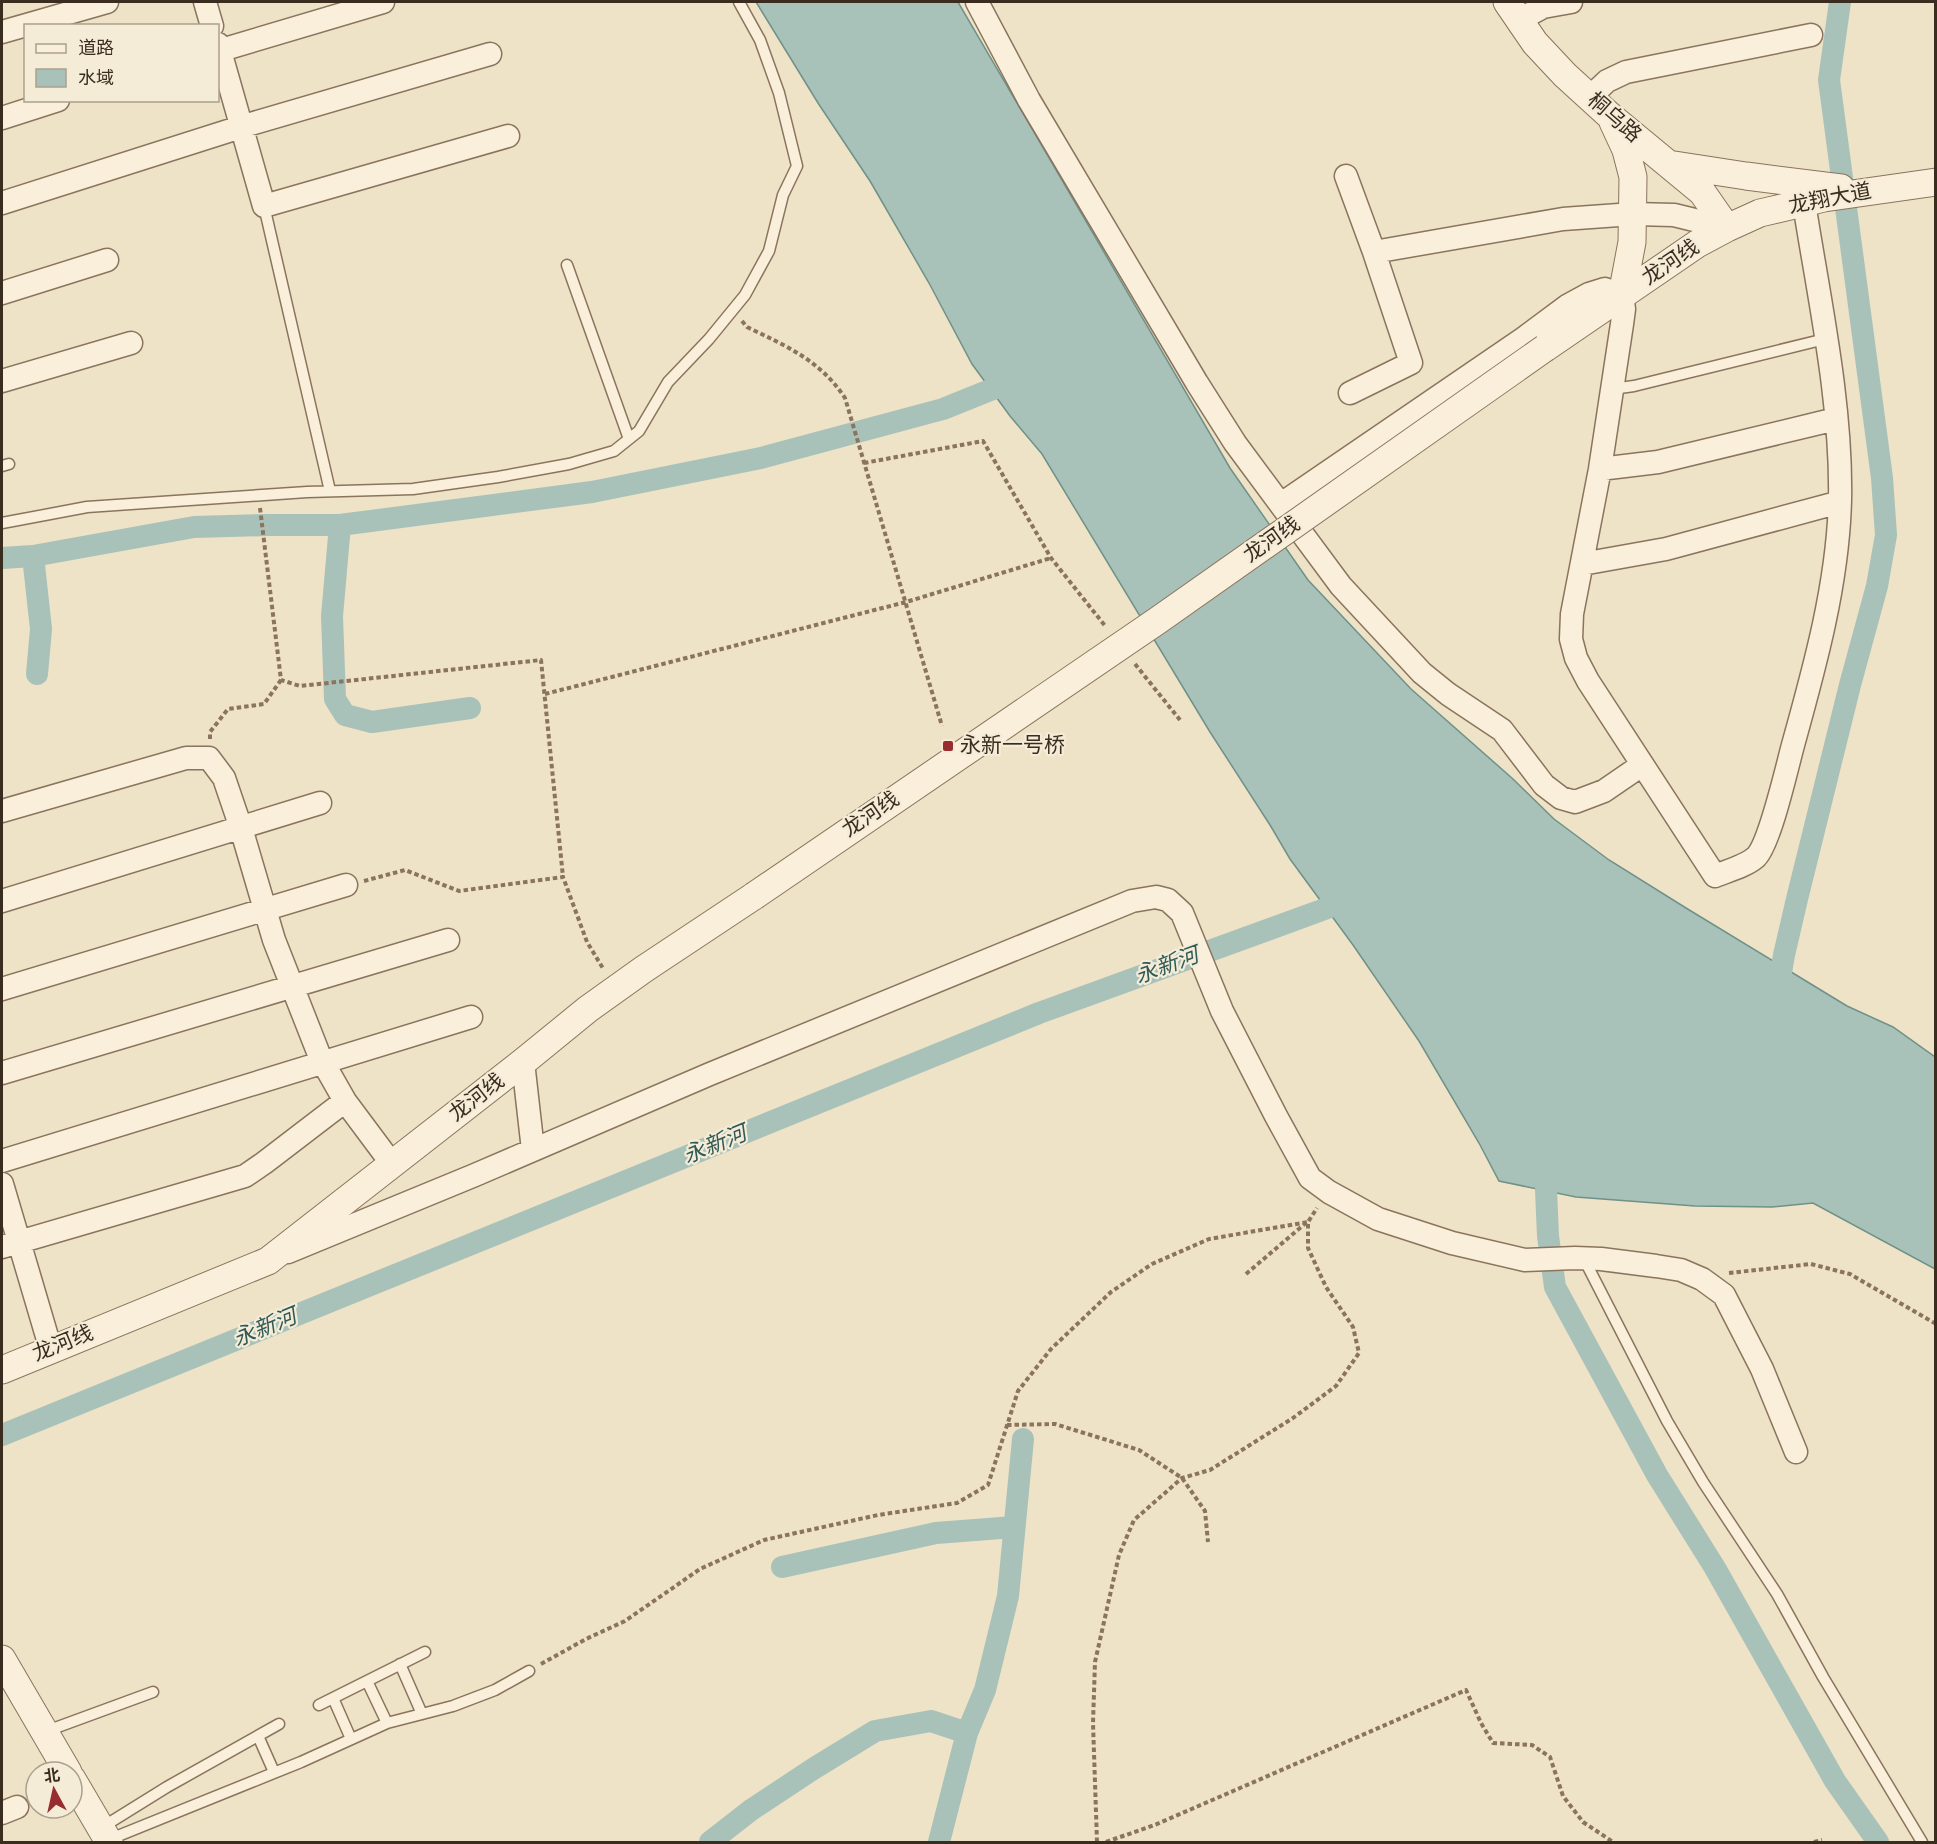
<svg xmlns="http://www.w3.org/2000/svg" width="1937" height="1844" viewBox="0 0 1937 1844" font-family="Spectral,'Noto Sans SC',serif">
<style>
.water{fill:#a8c2ba;stroke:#6f9188;stroke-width:1.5}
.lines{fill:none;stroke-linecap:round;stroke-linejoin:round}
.canal{stroke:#a8c2ba;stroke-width:22}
.service-casing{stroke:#8a745d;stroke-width:13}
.minor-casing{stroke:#8a745d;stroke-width:25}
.tertiary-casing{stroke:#8a745d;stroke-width:29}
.path{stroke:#8a745d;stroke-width:4;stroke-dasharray:4.5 3;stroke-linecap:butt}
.service{stroke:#f9efdb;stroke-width:10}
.minor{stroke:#f9efdb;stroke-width:22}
.tertiary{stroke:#f9efdb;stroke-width:27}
.tertiary-bridge-casing{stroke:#8a745d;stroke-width:29;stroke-linecap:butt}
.tertiary-bridge{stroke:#f9efdb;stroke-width:27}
.poi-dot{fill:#982d2f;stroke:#f5ecd7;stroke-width:2}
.labels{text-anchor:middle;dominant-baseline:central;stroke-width:4.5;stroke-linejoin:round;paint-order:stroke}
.street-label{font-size:21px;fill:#3a2d20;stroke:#f5ecd7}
.poi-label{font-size:21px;fill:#3a2d20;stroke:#f5ecd7;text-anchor:start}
.water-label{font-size:22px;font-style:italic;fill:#305a57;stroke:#f5ecd7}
</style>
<rect width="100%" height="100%" fill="#eee2c7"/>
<path class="water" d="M756,2H958L1230,468L1308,580L1411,689L1513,779L1554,819L1609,860L1686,908L1847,1006L1893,1027L1935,1057V1269L1813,1203L1772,1207L1695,1206L1576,1197L1499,1181L1479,1143L1419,1041L1353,945L1290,859L1270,825L1210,732L1042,454L1010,416L972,364L929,283L870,181L818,103Z"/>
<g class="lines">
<path class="canal" d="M340,525L332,616L335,699L345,715L372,722L470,708
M33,556L41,629L37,674
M2,558L33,556L194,527L268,525H340L592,492L761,458L943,409L1020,378
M1777,996L1784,955L1797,899L1850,685L1877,586L1886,535L1882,478L1829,80L1840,2
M1556,1162L1546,1190L1548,1236L1555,1287L1657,1475L1715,1568L1835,1781L1878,1842
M2,1435L1039,1013L1333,906L1352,894
M782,1567L936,1533L1014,1527
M710,1842L751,1810L813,1769L875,1731L931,1721L967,1733
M939,1842L967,1733L985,1690L1008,1596L1023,1439"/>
<defs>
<path id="service" d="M264,206L330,491
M567,265L629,439
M1612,389L1634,386L1825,339
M2,466L9,464
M2,523L87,507L307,492L413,489L498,477L569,464L614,451L639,431L668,382L709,339L745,295L769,251L783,195L797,166L779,93L760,40L739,2
M1584,1259L1667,1421L1703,1482L1777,1594L1823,1677L1922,1842
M400,1664L422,1714
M367,1681L387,1723
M333,1698L351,1739
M319,1705L425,1652
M44,1732L153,1692
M258,1736L274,1772
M101,1828L167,1787L279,1724
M108,1840L301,1762L387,1723L453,1706L495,1690L529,1671"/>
<path id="minor" d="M205,2L212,26
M977,2L1029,100L1197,383L1235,443L1341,586L1422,673L1448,694L1502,730L1544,785L1561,798L1575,802L1604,791L1642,765
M1519,20L1543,7L1571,2
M2,32L107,2
M218,44L264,206L508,136
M218,51L383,2
M1590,97L1607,81L1626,72L1811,35
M2,118L58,100
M1346,176L1374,252L1411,363L1350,393
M2,203L247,125L490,54
M1374,252L1563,219L1633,214L1674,215L1727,228
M2,293L107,260
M2,381L131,343
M1600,469L1658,462L1836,419
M1281,504L1524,338L1567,306L1589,294L1605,289L1622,295L1624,309L1622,324L1600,469L1572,614L1571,639L1576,658L1588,681L1715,876C1727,871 1746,866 1756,857C1770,843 1787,767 1793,745C1815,666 1838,583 1840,500C1842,403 1819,299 1804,203
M1582,564L1666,549L1840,502
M2,811L186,758H209L224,778L241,828L274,940L320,1057L345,1101L392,1164
M2,901L320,803
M2,989L346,885
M523,1062L533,1150
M2,1073L448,940
M2,1161L471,1017
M2,1184L51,1350
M2,1247L245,1176L264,1163L345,1101
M288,1252L475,1175L710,1074L1132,901L1156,897L1168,900L1182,913L1222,1011L1276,1116L1310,1178L1329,1192L1378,1219L1452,1243L1525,1260L1575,1258L1601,1259L1656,1266L1681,1270L1702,1279L1724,1295L1762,1369L1796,1452
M2,1813L17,1807"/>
<path id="tertiary" d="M1507,2L1535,43L1565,75L1610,116L1702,192L1727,228
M1613,122L1626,150L1633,177L1632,242L1622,295
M1668,164L1746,176L1841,188
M1545,348L1697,244L1727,228L1760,213L1824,198L1936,182
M2,1370L268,1261L523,1062L588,1009L644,969L754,896
M2,1659L68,1772
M72,1779L109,1842"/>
</defs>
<use href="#service" class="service-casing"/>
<use href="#minor" class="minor-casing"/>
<use href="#tertiary" class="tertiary-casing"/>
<path class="path" d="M742,321L747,327C786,346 820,360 845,398L942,726
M864,463L983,441L1051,558L1106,627
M260,508L281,680L300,686L541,660L563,877
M1135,664L1180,720
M545,694L906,602L1051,558
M210,739V732L228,709L264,704L281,680
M364,881L405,870L459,891L563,877L587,942L604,970
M1729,1273L1811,1264L1850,1274L1936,1324
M1246,1274L1307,1222
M1007,1425L1055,1424L1139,1450L1182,1478L1205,1511L1208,1542
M541,1664L586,1639L625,1621L700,1569L764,1540L878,1515L957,1503L988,1485L1018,1391L1051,1349L1111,1292L1152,1264L1209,1239L1308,1222
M1097,1842L1093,1723L1095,1662L1119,1555L1134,1520L1182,1478L1210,1470L1293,1418L1336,1386L1359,1353L1353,1327L1326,1287L1308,1248V1222L1317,1208
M1106,1842L1157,1824L1466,1690L1481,1723L1493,1743L1532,1745L1550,1757L1563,1796L1583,1822L1613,1842
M1814,1842L1822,1840"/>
<use href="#service" class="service"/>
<use href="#minor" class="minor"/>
<use href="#tertiary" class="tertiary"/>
<defs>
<path id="tertiary-bridge" d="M754,896L1157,621L1545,348"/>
</defs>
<use href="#tertiary-bridge" class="tertiary-bridge-casing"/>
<use href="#tertiary-bridge" class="tertiary-bridge"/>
</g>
<rect class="poi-dot" x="942" y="740" width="12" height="12" rx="3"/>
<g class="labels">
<g class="street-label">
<text transform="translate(1614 118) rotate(41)">桐乌路</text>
<text transform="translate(1830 199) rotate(-11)">龙翔大道</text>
<text transform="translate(1671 263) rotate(-34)">龙河线</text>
<text transform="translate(1272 540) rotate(-35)">龙河线</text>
<text transform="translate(871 815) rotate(-34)">龙河线</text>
<text transform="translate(477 1098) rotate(-38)">龙河线</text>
<text transform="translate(63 1344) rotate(-22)">龙河线</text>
</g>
<g class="poi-label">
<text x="960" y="746">永新一号桥</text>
</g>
<g class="water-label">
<text transform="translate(1167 966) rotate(-20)">永新河</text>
<text transform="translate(715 1145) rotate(-22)">永新河</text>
<text transform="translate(265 1328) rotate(-22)">永新河</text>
</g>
</g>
<rect width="1937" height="1844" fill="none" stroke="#3a2d20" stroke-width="6"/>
<rect x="24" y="24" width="195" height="78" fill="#f5ecd7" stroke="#aaa08e" stroke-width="1.5"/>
<rect x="36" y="44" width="30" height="9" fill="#f9efdb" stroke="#aaa08e" stroke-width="1.5"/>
<text x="78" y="54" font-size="18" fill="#3a2d20">道路</text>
<rect x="36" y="69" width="30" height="18" fill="#a8c2ba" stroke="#aaa08e" stroke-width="1.5"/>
<text x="78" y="84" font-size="18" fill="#3a2d20">水域</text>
<g transform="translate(54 1790) rotate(352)"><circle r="28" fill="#f5ecd7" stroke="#aaa08e" stroke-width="1.5"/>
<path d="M0-4.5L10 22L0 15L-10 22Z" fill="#982d2f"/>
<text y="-9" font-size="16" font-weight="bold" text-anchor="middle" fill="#3a2d20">北</text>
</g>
</svg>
